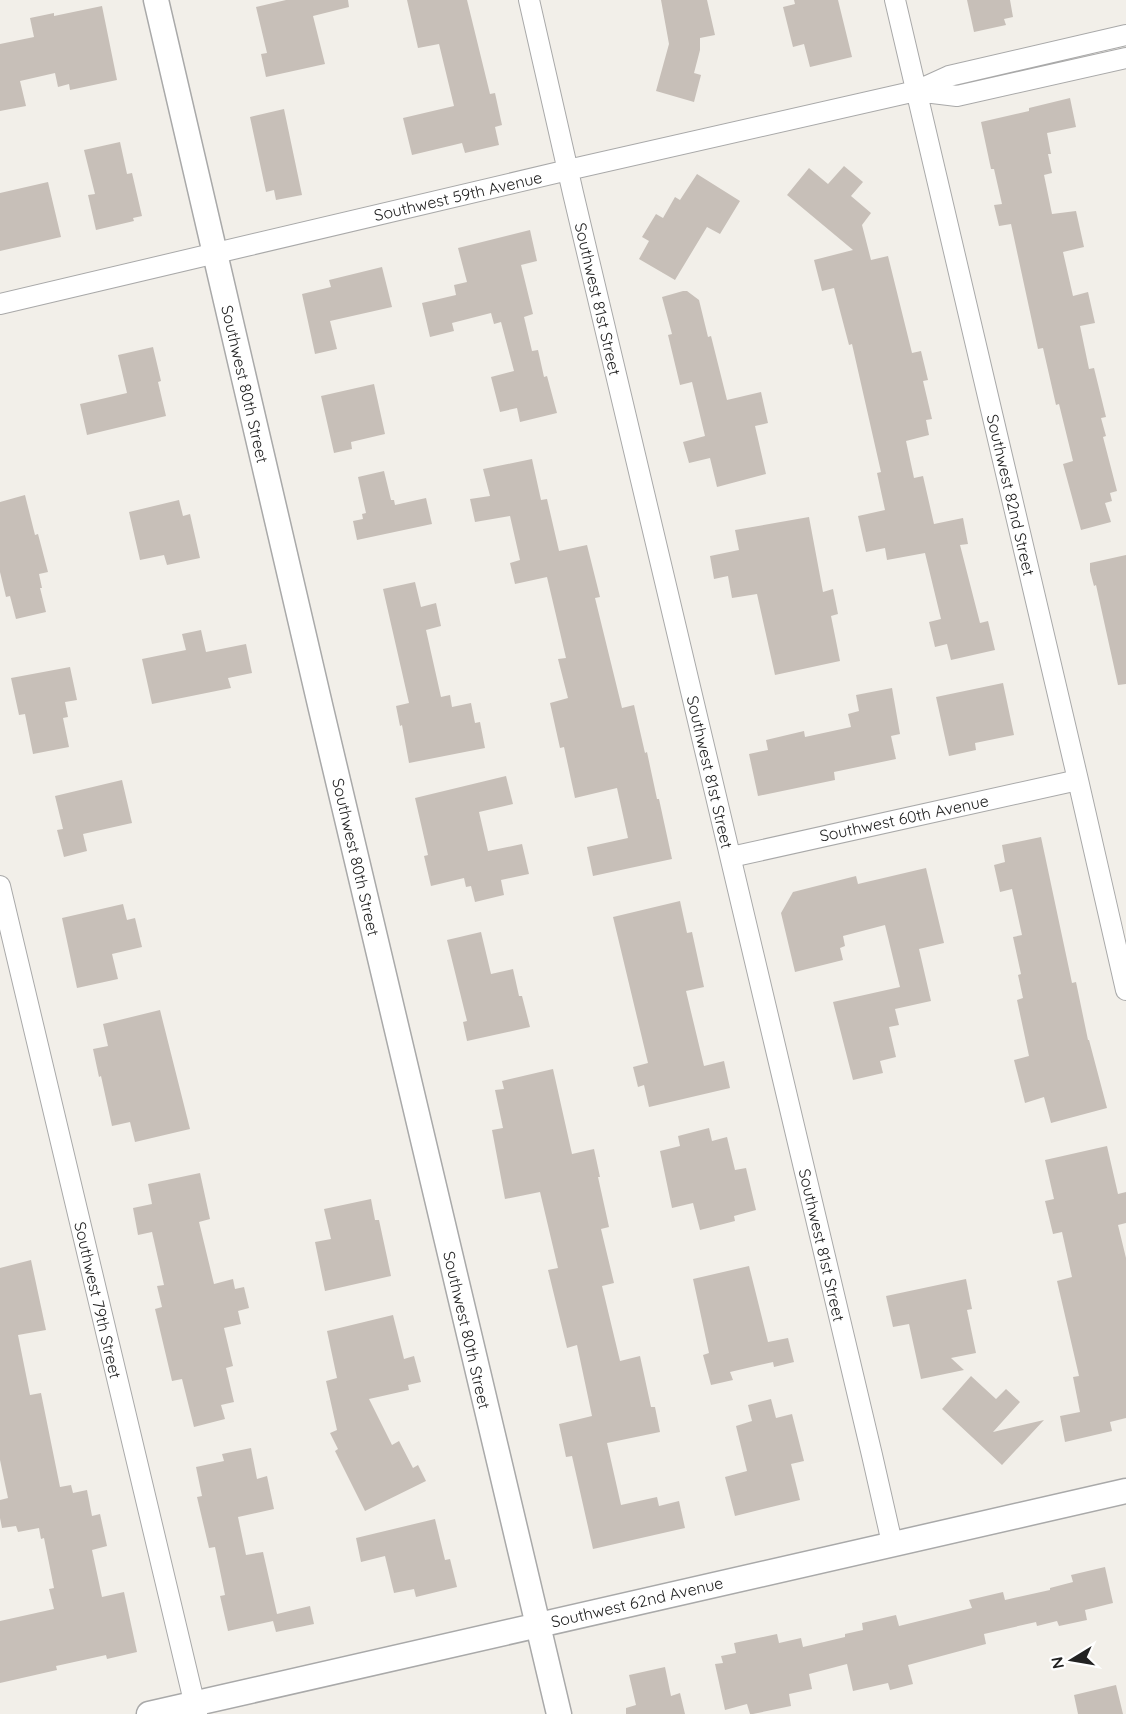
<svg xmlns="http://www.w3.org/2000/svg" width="1126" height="1714" viewBox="0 0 1126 1714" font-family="Quicksand,sans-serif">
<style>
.building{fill:#c7bfb8}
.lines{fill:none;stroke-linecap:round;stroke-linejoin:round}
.minor-casing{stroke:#a9a9a9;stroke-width:22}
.tertiary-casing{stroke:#a9a9a9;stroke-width:27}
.minor{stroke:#fff;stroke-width:20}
.tertiary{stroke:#fff;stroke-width:24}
.labels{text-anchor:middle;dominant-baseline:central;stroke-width:4.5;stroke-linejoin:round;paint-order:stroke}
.street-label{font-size:16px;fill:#222;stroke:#fff}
</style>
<rect width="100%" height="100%" fill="#f2efe9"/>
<path class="building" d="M286,0H348L349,7L313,16L325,64L266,77L261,54L267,53L256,7Z
M407,0H467L490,94L495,93L502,125L495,127L499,145L465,153L462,143L412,155L403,118L454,106L439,44L418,48Z
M661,0H707L715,35L700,38V50L694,73L701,75L694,102L656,91L669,44Z
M794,0H838L852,57L810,67L804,44L793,47L783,7L795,4Z
M967,0H1010L1013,17L1004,19L1006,25L974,32Z
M102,6L117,80L70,90L69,84L58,87L55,73L20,81L26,106L0,111V44L34,37L30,18L54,13V16Z
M1070,98L1076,127L1047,133L1051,154H1048L1052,173L1044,175L1052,214L1076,211L1084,247L1063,252L1073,296L1088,292L1095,323L1080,326L1089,369L1094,368L1106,417L1101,418L1106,436L1103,437L1117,491L1110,493L1112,501L1105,503L1111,522L1081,530L1063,464L1073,461L1059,404L1056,405L1043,348L1038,349L1011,224L999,226L994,205L1002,204L994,169H991L981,122L1029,111V108Z
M284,109L302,195L276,200L274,190L266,192L250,117Z
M120,142L127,174L132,173L142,216L133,218L134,221L96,230L88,195L95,194L84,150Z
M844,166L863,182L851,196L871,213L862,225L871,260L888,256L912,353L921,351L928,380L923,381L932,419L926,420L929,435L906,441L914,478L923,476L934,524L963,518L968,544L960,545L980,623L988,621L995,650L951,660L947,644L935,647L929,622L941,619L925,553L887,560L885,548L866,552L858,516L885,510L877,473L881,472L852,344L849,345L834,288L822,291L814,260L853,250L787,195L809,168L828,184Z
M697,174L740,201L720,234L707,227L675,280L639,259L649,241L642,237L656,214L663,218L675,197L680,200Z
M48,182L61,237L0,251V193Z
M530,230L537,261L521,265L533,314L524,317L532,351L538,350L544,377L547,376L557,413L520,422L517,408L500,412L491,377L514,371L501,322L494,324L491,313L452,323L454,331L430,337L422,303L456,295L454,285L467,282L458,248Z
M382,267L392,307L330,321L337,349L315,354L302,294L331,287L329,280Z
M683,291H687L699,300L708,337L711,336L727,400L761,392L768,423L755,426L766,474L717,487L710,458L689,463L683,442L705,436L692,382L680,385L668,335L672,334L662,297Z
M153,347L161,381L158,382L166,416L87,435L80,404L127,393L118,355Z
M374,384L385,434L351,442L352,449L334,453L321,396Z
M532,459L541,500L547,499L559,551L587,545L600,597L595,598L622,708L634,705L645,753L647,752L657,799H659L672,859L593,876L587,847L628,838L617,788L575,798L564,747L560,748L550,703L568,698L558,659L566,658L547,577L515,584L510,563L520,560L510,516L475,522L470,499L490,496L483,469Z
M384,471L391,500H394L395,505L426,498L432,524L357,540L353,521L363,519L362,514L366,513L358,477Z
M25,495L35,535L38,534L48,572L39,574L42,588H40L46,612L16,619L10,596L6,597L0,572V502Z
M179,500L183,516L190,514L200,558L167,565L164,555L140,560L129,512Z
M809,517L823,592L833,589L838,614L831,616L840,661L775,675L757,594L732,598L728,576L714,579L710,556L739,550L735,530Z
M1126,555V684L1118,685L1096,585L1094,586L1090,571V563Z
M415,582L421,607L436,603L441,626L426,630L441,697L450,695L452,707L471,703L475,723L480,722L485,748L409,763L402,725L400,726L396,706L409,703L383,589Z
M201,630L206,652L246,644L252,673L228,678L231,688L152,704L142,659L186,650L182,634Z
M70,667L77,700L65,702L68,717L63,718L69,747L33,754L25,714L19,715L11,678Z
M1003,683L1014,735L975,743L976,750L949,756L936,697Z
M892,688L900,734L891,736L896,759L834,772L835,780L758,796L749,754L768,750L766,740L804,731L805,737L851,727L848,714L859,711L856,695Z
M506,776L513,804L479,812L488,851L522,844L529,874L501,880L504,895L475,902L471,886L466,887L464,878L431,886L424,856L428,855L415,798Z
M122,780L132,823L83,834L87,851L64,857L57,830L63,829L55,796Z
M1041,837L1072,983L1076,982L1088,1040H1089L1107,1108L1051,1123L1044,1097L1025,1103L1014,1060L1029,1056L1017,1000L1023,998L1018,975L1021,974L1013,937L1022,935L1012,889L1000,892L994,865L1005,862L1002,845Z
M926,868L944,943L919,949L931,1001L895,1009L899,1025L889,1027L896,1057L880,1061L883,1073L853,1080L833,1002L900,987L885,925L843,936L845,946L840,948L843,960L795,972L781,913L793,892L856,876L858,884Z
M680,901L687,933L692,932L704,987L686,991L704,1066L724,1061L730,1088L649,1107L644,1085L638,1087L633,1067L648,1063L613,917Z
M123,904L127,920L135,918L142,947L112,954L118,979L77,988L62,918Z
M481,932L491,974L513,969L519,996H522L530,1027L467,1041L463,1022L467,1021L447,940Z
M160,1010L190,1129L135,1142L130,1122L112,1126L101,1076L99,1077L93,1049L108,1046L103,1024Z
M553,1069L572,1154L594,1149L600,1177H598L609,1227L601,1229L614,1283L602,1286L620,1361L640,1356L651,1407H655L660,1432L607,1443L621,1505L657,1497L659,1506L679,1501L685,1528L593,1549L572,1456L566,1457L559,1424L592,1416L577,1345L567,1348L548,1270L558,1268L540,1192L505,1199L492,1130L503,1128L495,1090L504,1089L502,1081Z
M709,1128L712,1141L727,1137L735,1170L746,1168L756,1210L734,1216L735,1221L700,1230L693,1203L672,1208L660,1151L680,1146L678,1136Z
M1107,1146L1118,1194L1126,1192V1223L1118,1225L1126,1258V1418L1110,1422L1112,1431L1065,1442L1060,1416L1080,1412L1073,1377L1079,1376L1057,1281L1072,1277L1062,1232L1053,1234L1045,1201L1054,1199L1045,1160Z
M200,1173L210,1219L199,1222L214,1284L233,1279L235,1289L244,1287L249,1308L238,1311L241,1324L224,1328L233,1366L226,1368L234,1402L221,1405L225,1419L194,1427L182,1379L172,1381L155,1309L162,1307L157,1286L164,1285L152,1232L138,1235L133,1208L152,1204L148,1184Z
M371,1199L375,1220H379L391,1276L325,1291L315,1242L331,1239L324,1209Z
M31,1260L46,1330L18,1335L30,1395L41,1393L60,1487L71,1485L73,1493L87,1490L92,1516L100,1514L107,1546L92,1550L102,1597L124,1592L137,1652L107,1659L106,1655L56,1666L57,1670L0,1683V1621L54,1609L49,1589L54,1588L44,1538L41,1539L39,1528L18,1532L16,1526L2,1528L0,1518V1500L8,1498L0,1460V1268Z
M749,1266L768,1342L788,1338L794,1362L774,1367L773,1362L730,1372L733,1380L711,1385L703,1355L709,1353L693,1279Z
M966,1279L972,1309L967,1310L976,1353L951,1358L964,1370L921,1379L909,1324L893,1327L886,1296Z
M393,1315L404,1359L414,1356L421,1382L408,1385L409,1390L369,1399L392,1445L399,1441L413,1468L418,1465L426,1481L365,1511L335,1451L338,1449L330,1433L337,1430L326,1381L337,1378L327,1331Z
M971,1376L996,1399L1006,1389L1020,1402L993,1432L1044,1420L1002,1465L942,1409Z
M771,1399L776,1418L792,1414L804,1461L791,1464L800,1500L735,1516L725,1477L747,1471L736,1426L752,1421L748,1405Z
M251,1448L257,1479L267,1476L274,1509L238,1517L246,1555L263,1552L277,1614L310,1606L314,1624L276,1632L273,1621L228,1631L220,1596L225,1595L215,1547L209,1548L197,1497L202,1496L196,1467L224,1461L222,1454Z
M435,1519L445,1560L450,1559L457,1587L416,1597L414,1589L394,1593L385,1556L361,1562L356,1538Z
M1105,1567L1113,1603L1085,1610L1087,1620L1059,1626L1057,1621L1037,1626L1036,1622L984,1634L986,1644L908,1665L913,1684L890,1690L888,1683L853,1691L847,1664L809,1674L812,1689L789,1694L791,1706L753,1714H750L747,1704L725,1710L715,1664L723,1663L721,1656L736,1653L734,1643L777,1634L779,1643L801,1638L803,1647L845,1637V1634L863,1630L862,1623L896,1615L899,1626L972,1608L969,1600L1003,1592L1005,1600L1050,1590V1588L1073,1582L1071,1575Z
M665,1667L671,1696L680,1693L685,1714H626V1708L636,1705L629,1675Z
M1116,1685L1123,1714H1078L1074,1695Z"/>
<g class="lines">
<defs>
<path id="minor" d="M529,0L573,193L872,1455L892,1543
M895,0L1078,780L1126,990
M916,91L957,96L1126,58
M0,304L568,170L916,91L949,76L1126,35
M731,857L1078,780
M0,886L197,1714"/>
<path id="tertiary" d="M156,0L321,709L559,1714
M149,1714L1126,1491"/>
</defs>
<use href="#minor" class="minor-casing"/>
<use href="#tertiary" class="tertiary-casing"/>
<use href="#minor" class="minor"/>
<use href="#tertiary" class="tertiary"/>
</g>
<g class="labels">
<g class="street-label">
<text transform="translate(458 196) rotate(-13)">Southwest 59th Avenue</text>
<text transform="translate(598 299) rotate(77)">Southwest 81st Street</text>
<text transform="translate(245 384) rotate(77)">Southwest 80th Street</text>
<text transform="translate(1011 495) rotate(77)">Southwest 82nd Street</text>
<text transform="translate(710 772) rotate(77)">Southwest 81st Street</text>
<text transform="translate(904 818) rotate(-12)">Southwest 60th Avenue</text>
<text transform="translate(356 857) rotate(77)">Southwest 80th Street</text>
<text transform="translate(822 1245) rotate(77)">Southwest 81st Street</text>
<text transform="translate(98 1300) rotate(77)">Southwest 79th Street</text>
<text transform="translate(467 1330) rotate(77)">Southwest 80th Street</text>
<text transform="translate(637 1602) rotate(-13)">Southwest 62nd Avenue</text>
</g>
</g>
<g transform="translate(1072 1660) rotate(259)" stroke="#ffffff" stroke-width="4.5" paint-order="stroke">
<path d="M0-4.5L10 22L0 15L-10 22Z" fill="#222222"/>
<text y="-9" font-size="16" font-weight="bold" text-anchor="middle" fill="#222222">N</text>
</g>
</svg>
